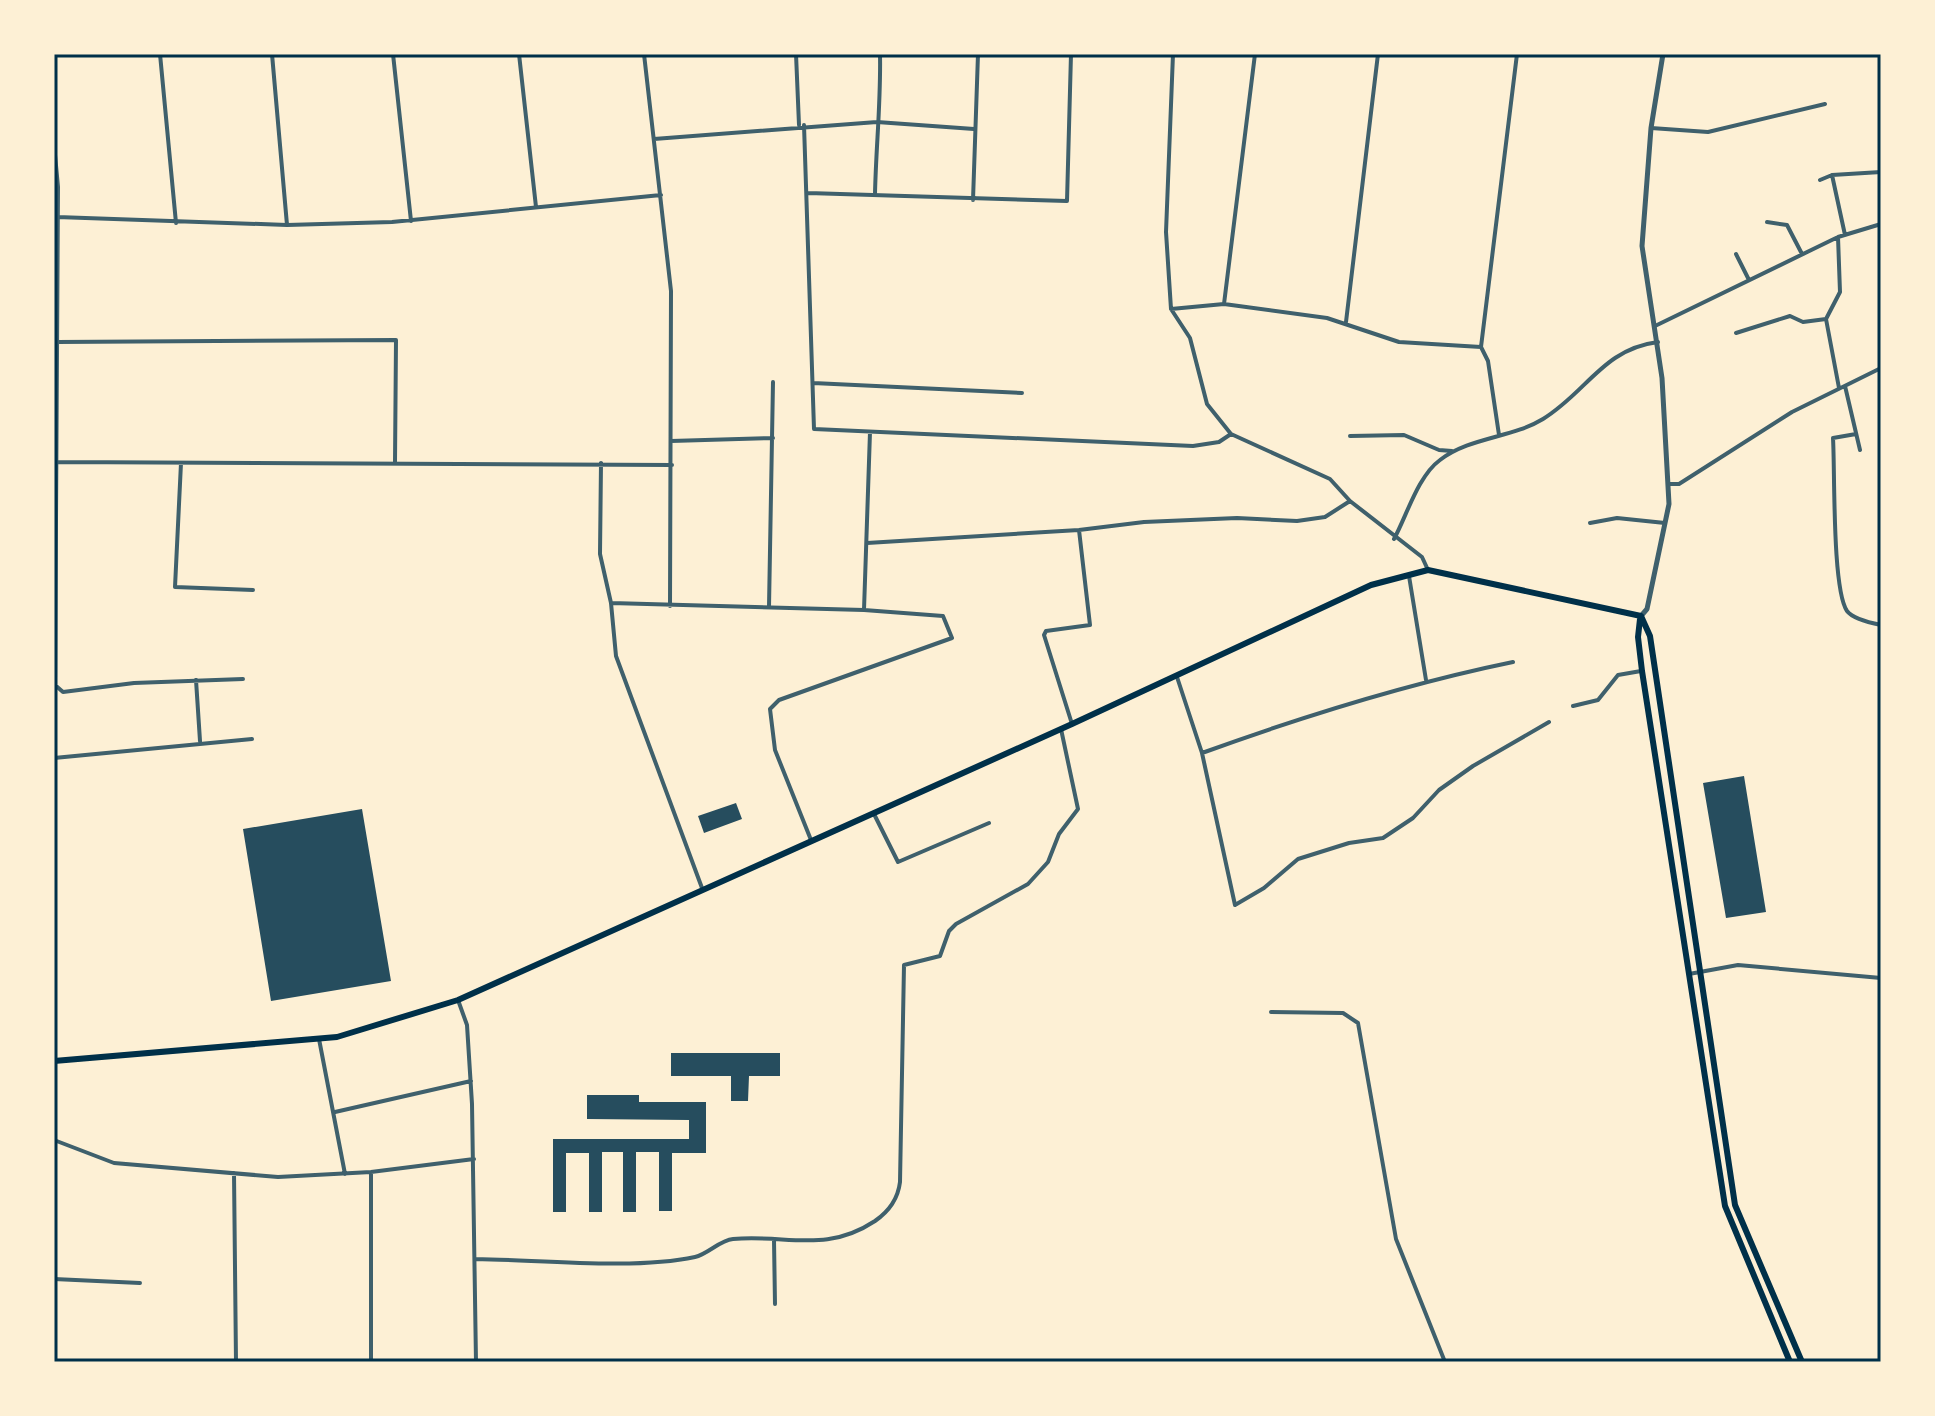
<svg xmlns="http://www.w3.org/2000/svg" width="1935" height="1416" viewBox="0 0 1935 1416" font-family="Helvetica,sans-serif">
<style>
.building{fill:#264d5e}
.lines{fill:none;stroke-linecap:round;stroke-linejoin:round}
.minor{stroke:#3f606c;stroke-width:4}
.tertiary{stroke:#3f606c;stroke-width:5}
.secondary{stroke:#003049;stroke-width:6}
.neatline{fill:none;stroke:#003049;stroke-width:3}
</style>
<rect width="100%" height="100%" fill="#fdf0d5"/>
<path class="building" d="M1744,776L1766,912L1726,918L1703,783Z
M736,803L742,819L704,833L698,816Z
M362,809L391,981L271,1001L243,829Z
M671,1053H780V1076H749L748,1101H731V1076H671Z
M587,1095H639V1102H706V1153H672V1211H659V1152H636V1212H623V1152H602V1212H589V1153H566V1212H553V1139H689V1120L587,1119Z"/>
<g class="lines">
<path class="minor" d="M160,54L176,223
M272,54L287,225
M393,54L411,221
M519,54L536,207
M644,54L671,291L670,606
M796,54L799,125
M1173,54L1166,232L1171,309L1190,338L1207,404L1231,434L1330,479L1350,501L1422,557L1428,570
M804,125L814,429L1193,446L1219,442L1231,434
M1651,128L1708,132L1825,104
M654,139L877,122L974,129
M54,144L58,187L55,685L63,692L134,683L243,679
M1832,175L1845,235
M1820,180L1832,175L1881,172
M808,193L1067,201L1071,54
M875,194C876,146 881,102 880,54
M973,200L978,54
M57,217L287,225L392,222L661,195
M1767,222L1787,225L1802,254
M1838,237L1840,292L1826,319L1839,388
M1736,254L1749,280
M1224,304L1255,54
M1171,309L1224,304L1327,318L1399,342L1481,347
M1346,322L1378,54
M1655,326L1838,237L1881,224
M1736,333L1790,316L1803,322L1826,319
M57,342L396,340L395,462
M813,383L1022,393
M1845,386L1860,450
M1856,434L1833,438C1835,470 1832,589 1847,611C1853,619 1871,623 1881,625
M1499,435L1488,361L1481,347L1517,54
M1350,436L1404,435L1439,450L1452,451
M671,441L773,438
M57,462L672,465
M181,463L175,587L253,590
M601,463L600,554L611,603L616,656L702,888
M1669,484H1679L1792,412L1881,368
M1590,523L1617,518L1665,523
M1394,539C1407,515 1418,476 1440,460C1470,437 1512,438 1543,419C1587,392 1603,349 1658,342
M867,543L1079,530L1144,522L1237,518L1297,521L1325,517L1350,501
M1409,576L1426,680
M611,603L864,610L943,616L952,638L779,700L770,709L775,750L811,840
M769,607L773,382
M864,610L870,432
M1177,677L1202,753L1235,905L1264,888L1298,859L1349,843L1383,838L1413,818L1439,790L1473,766L1549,722
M196,680L200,741
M1573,706L1598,700L1618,675L1641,671
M1072,724L1044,635L1046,631L1090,625L1079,530
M1202,753C1304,716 1406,684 1513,662
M54,758L252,739
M874,814L898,862L989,823
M1689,974L1738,965L1881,978
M458,1000L467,1025L472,1104L476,1362
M1271,1012L1343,1013L1358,1023L1396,1239L1445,1362
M319,1039L345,1174
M335,1112L471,1081
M54,1140L114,1163L278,1177L371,1172L474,1159
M234,1173L236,1362
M774,1240L775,1304
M476,1259C540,1260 635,1270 695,1257C708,1254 720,1240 733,1239C787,1234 825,1254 875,1221C888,1212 898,1199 900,1182L904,965L940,956L949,931L956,924L1028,884L1048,862L1059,834L1078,809L1061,729
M54,1279L140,1283
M100,1362L112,1361
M371,1362V1172"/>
<path class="tertiary" d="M1641,616L1647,609L1669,504L1662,378L1642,246L1651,128L1663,54"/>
<path class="secondary" d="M1641,616L1650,636L1735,1205L1802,1362
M1640,619L1638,637L1642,671L1725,1206L1790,1362
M54,1061L337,1037L458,1000L1072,724L1371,585L1428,570L1641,616"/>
</g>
<rect width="1935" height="1416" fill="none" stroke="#fdf0d5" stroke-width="112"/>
<rect x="56" y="56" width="1823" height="1304" class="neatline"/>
</svg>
